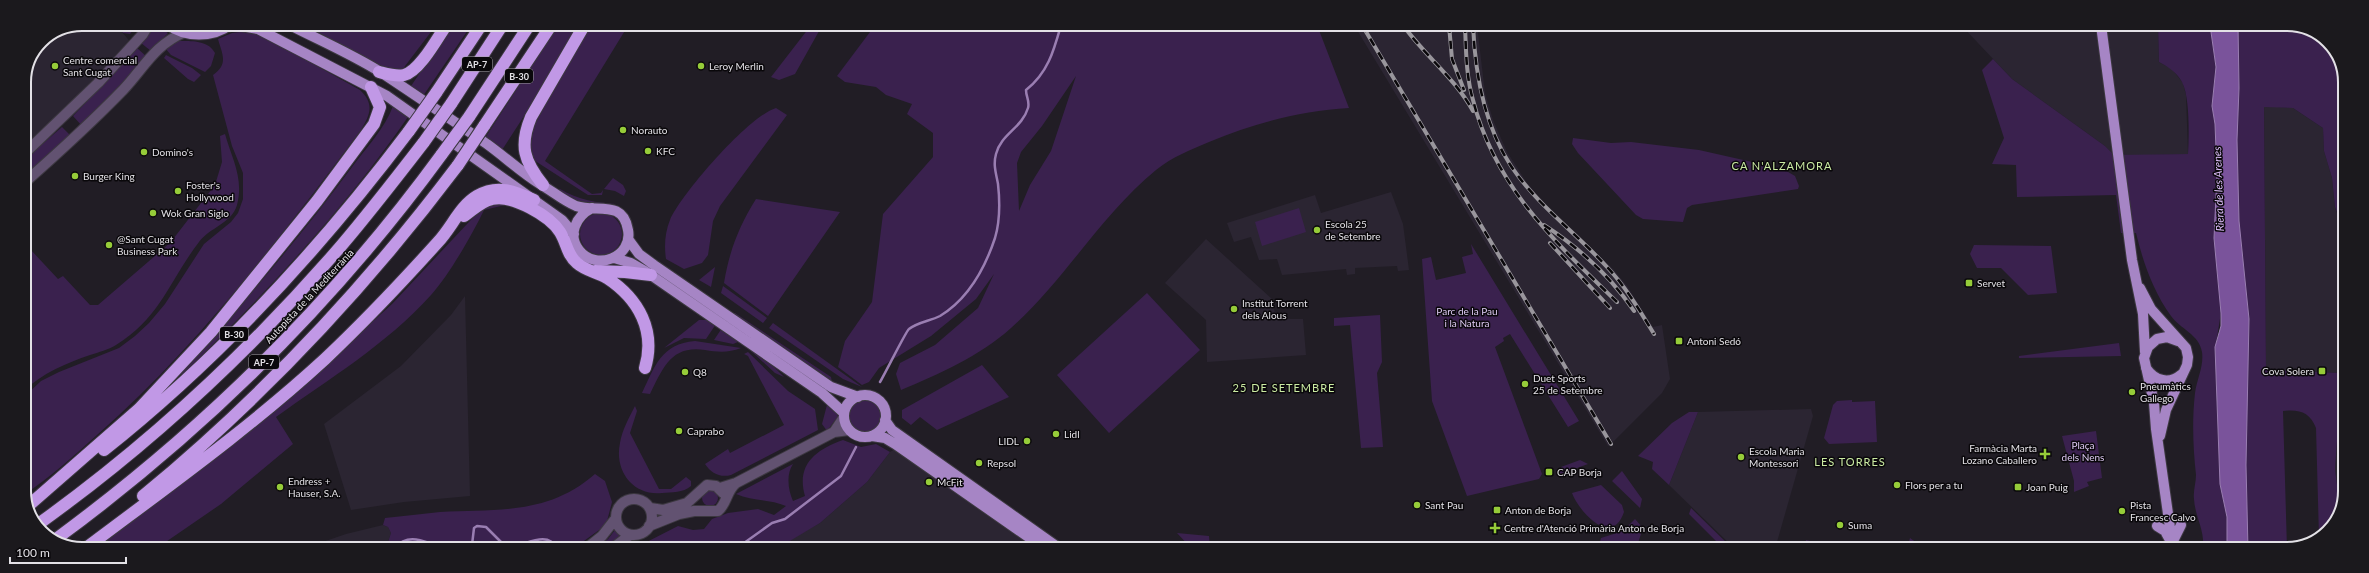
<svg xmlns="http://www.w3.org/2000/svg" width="2369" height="573" viewBox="0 0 2369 573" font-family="Lato,sans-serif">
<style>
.built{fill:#2b2532}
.green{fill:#3a214e;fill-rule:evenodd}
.water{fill:#7a539b;stroke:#9a7eb2}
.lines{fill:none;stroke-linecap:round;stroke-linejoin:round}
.stream{stroke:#9a7eb2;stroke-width:2.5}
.minor-casing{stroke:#3c3840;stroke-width:12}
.major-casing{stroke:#3c3840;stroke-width:12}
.highway-casing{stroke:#3c3840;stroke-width:14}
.minor{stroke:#625271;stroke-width:10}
.major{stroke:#a685c5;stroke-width:10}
.highway{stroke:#c198e6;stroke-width:12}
.rail-casing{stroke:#99969c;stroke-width:4}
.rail{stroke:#0a080b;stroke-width:2.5;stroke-dasharray:8;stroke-linecap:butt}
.highway-bridge-casing{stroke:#3c3840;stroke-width:14;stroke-linecap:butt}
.highway-bridge{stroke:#c198e6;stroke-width:12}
.poi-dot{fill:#96cc39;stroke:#0a080b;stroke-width:1.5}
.labels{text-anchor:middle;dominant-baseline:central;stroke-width:3;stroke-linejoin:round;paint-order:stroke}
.shield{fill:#0a080b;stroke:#a2a0a4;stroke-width:1}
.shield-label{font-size:9px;font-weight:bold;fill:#e3e1e6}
.poi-label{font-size:10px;fill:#e3e1e6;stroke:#0a080b;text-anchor:start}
.street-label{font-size:10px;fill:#e3e1e6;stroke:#0a080b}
.park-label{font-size:10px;fill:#dfcbf4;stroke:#0a080b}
.neighbourhood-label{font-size:11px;letter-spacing:1px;fill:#cbeba3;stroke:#0a080b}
.water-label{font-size:11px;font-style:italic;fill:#ddbefa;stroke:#0a080b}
.rim{fill:none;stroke:#e3e1e6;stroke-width:2}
</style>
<rect width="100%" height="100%" fill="#211d25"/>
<path class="built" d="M82,24H115L133,45L24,154V82L41,41Z
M1354,25H1477L1485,93L1493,120L1507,152L1527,183L1547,206L1614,270L1627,286L1653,327L1662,325L1670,379L1662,393L1611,444L1608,446Z
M1961,25H2158L2159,62L2172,69L2183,83L2186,95L2188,154L2114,156L2105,146L2012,79Z
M2264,106L2293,108L2323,128L2324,151L2332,178L2335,207L2338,216L2345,224L2344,502L2340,509L2335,469L2342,373L2266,370Z
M2345,126V170L2340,157Z
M1391,192L1403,224L1409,270L1398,271L1397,266L1355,268V274L1347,275L1346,269L1282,275L1277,259L1259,260L1251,237L1234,242L1227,223L1315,195L1321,213Z
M1206,239L1272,299L1276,319H1303L1306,355L1207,362L1206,320L1165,283Z
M465,296L470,496L404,502L351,510L324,424L401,366L451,315Z
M1811,409L1813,416L1775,549H1735L1669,485L1698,412Z
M897,448L1037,548H775L820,523L867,482L890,452Z
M383,525L388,527L391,533L388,542L381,548H305L346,534Z"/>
<path class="green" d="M115,24H127L133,30L130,34L123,33Z
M303,24H437L402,70H388Z
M453,24H472L423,96L411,86Z
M559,24H578L548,79L502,150L485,138Z
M589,24H629L545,161L592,194L601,193L603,190L602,195H588L529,157L528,137Z
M812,24H823L795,74L779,80L771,77Z
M876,24L1317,25L1349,108C1300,111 1255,123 1209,142C1190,150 1172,157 1156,170C1101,215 1064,281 1011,328C980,356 939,374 901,390L896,374L900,363L935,345L978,308L994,274L976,299L931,336L879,368L869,382L862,385L838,367L845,341L872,302L883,214L933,157V133L907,114L912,104L886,95L876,87L845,82L837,76ZM1076,76L1051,151L1030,185L1019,211L1017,163L1021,152L1042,126Z
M155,25L168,33L151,51L141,43Z
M2158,25H2210L2216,67L2212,106L2215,124L2217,175L2214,238L2221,312L2215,351L2220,484L2227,517V549H2203C2205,530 2195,517 2194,499C2193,491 2196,483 2196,475C2193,448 2192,420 2195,393C2197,379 2204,366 2202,352C2199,334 2180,329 2171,316C2153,291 2143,262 2136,233H2121L2116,195L2017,197L2016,165L1992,164L2004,138L1982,70L1993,59L2012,79L2105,146L2114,155L2188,154C2189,137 2190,97 2182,82C2177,73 2169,67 2159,62Z
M2238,25H2298L2331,44L2345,78L2343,109L2345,126L2340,153L2345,170V224L2340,219L2335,207L2332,178L2324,151L2323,128L2293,108L2264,107L2266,370L2342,373L2335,469L2340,509L2325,535L2319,537L2316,428C2310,412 2299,409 2283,411L2287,549H2248L2246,465L2249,319L2239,221L2237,140L2239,88Z
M247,31L260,34L360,90C375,104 370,115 361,130C280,238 198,346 97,435C74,456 50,477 24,495V397L41,381L59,372L119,348L135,336L149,323L165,304L204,244L231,222L238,213L243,199V173L232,146L213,75C229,64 222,54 218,39L232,33Z
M174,41C188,41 208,39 215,53L211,66L205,72L171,55L165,48Z
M137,48L147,57L82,126L73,116Z
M166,55L192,68L201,75L194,82L188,79L164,58Z
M393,106L410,114C344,210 265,294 182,375L180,373C240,307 299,239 352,167C366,148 385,128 393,106Z
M776,108L787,115L720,206L713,221L708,255L702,263L684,269L666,259C664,246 665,232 670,220C682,193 749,116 776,108Z
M62,127L71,136L24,177V160Z
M225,134C232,159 244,178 237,205C232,223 209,228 199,242C169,281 161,317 116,345C108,350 99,352 90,355C67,363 42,373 24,391V238L30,249L58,279L63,276L90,305H98L170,243L215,185L222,162L220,136Z
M1573,138L1611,143L1631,142L1699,150L1783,169L1795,176L1799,186L1798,189L1692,205L1687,208L1683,222L1643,219L1636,215L1578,153L1572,144Z
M613,178L623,185L626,191L624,196L615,191L604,189Z
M560,189C578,200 597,203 618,204L580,202L558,190Z
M756,199L840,212L768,316L724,283C729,252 739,226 756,199Z
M499,200L505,205L484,210C472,235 449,275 431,295C387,344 329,379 276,417L293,444L221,504L157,548H94L273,412L392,304L483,207Z
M1299,208L1306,232L1262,246L1255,222Z
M580 234a21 21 0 1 1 42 0a21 21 0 1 1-42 0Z
M1471,244L1579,421L1568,427L1510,334L1503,338L1504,341L1495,347L1542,474L1539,479L1467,496L1432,401L1422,259L1431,257L1436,280L1466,273L1462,257L1473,254Z
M1974,245L2051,246L2057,293L2028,295L2001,268H1977L1970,254Z
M715,267L711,287L699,280Z
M723,286L767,318L763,323L721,293Z
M1147,293L1200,350L1109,433L1057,375Z
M735,313L831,377L832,382L732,314Z
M1380,315L1382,362L1377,373L1383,447L1361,448L1350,325L1334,326V318Z
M699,320H708L716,324L706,339L684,338L664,348Z
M773,323L862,387L843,379L769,328Z
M722,328L745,346L738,342L733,344L714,340Z
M695,341L741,348C728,353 718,352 705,350C671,345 663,368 650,394L642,393C655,366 661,344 695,341Z
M2119,343L2121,356L2019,358V356Z
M751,351L761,354L784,377L775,373Z
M748,352L788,391L815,409L818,430L731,475C720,478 711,473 705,464L728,449L730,453L784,425L748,356L744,354Z
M982,365L1009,397L937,430L920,417L911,425L902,418V410Z
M1852,400V402L1875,401L1877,442L1829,444L1824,438L1833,405L1837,401Z
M849 416a16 16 0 1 1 32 0a16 16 0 1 1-32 0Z
M828,401L838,416L827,431L822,424Z
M635,406L637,411L630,433L659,489H671L686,477L691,481V486C683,493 672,492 662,493C633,496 614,471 620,443C622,430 629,418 635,406Z
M1689,412H1698L1669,485L1652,469L1653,462L1638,456L1672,423Z
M2096,431L2102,478L2087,482L2089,486L2074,492V481L2062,436Z
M843,440L861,447L876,444L890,452L867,482L820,523L778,548H635L678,526L693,530L704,529L712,519L728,513L758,509L774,515L786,506C770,499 752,501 736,494L793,464C786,474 788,490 793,501L805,496C796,465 815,450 843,440Z
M1580,460L1588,464L1558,475L1561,467Z
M1622,471L1642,499L1640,508L1612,481Z
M595,474L605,481L612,502L606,525L577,546L583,548H381L388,542L391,533L388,527L383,525L385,518C404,516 422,514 440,512C498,509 548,515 595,474Z
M1601,485L1622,505L1624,512C1612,548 1579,512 1572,493Z
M702 498a8 8 0 1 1 16 0a8 8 0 1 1-16 0Z
M1691,508L1733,549H1724L1689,514Z
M1635,519L1643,528L1636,549H1598L1601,538L1623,531Z
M615,530L621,535L605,548H595L608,539Z
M1177,533L1209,536L1210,548H1191Z
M1910,538L1917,543L1927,546V549H1907Z
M1806,540L1831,546L1830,549H1804Z"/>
<path class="water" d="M2210,25H2238L2239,88L2237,140L2239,221L2249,319L2246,465L2248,549H2227V517L2220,484L2215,347L2221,326V313L2214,238L2217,175L2215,124L2212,106L2216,67Z"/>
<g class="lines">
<path class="stream" d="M880,382C885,374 906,331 909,329C918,322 930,321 940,316C968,299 985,268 995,238C1000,221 1000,202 998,184C996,173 993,165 996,154C1001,134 1022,128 1028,108C1030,101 1026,97 1026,90C1048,73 1054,50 1061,25
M394,548C412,530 427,545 447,548
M469,548L472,545L474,528L477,526L486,527L506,547C521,549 546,528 557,548
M737,548L772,523L785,519L841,476L856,447"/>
<defs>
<path id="minor" d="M24,154L98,83L143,34L149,24
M24,183C58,153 91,123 123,90C144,68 154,45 185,32
M834,432L844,417
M720,488L736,483L834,432L849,430
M616 517a18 18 0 1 1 36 0a18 18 0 1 1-36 0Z
M650,508L663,510L687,503L707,485L716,486L723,493
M649,526L679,514L694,511H718C727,504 726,491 736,483
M587,548L602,536L616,518
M613,548L630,535"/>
<path id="major" d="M167,24C185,38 213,38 231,24
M288,24C319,40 352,54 382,73C417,96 452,120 487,144C505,157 521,172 540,184C552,191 564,201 576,206C596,213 623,199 628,230C633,257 596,272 579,250C567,235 576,216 592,208
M2101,25L2132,260L2143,314L2145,352
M227,27L235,25L258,29L387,96L562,220L574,234
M628,239L639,254L654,265L831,387L858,397
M614,258L631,263L645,271L822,393L844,413
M2140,288L2151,309L2186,348L2188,357L2187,365L2166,410L2160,436
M2146,368C2155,381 2169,385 2182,374
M844 416a21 21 0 1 1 42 0a21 21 0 1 1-42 0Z
M885,420L892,430L1059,548
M872,436L885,438L895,444L1044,548
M2157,526L2165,531L2170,540
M2172,543L2181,525
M2173,549L2156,429L2154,403L2144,358L2148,347L2157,339L2167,337L2178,341"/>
<path id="highway" d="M379,72C387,74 397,77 404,75C420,71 438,37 447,24
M436,93L482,24
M451,104L503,24
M469,117L530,24
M484,126L552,24
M543,185C524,161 519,146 531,117L585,24
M464,216C473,210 481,201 492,199C512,194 550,216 560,232C567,243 567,255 577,263C586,271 597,272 607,278C639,299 656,331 645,368
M595,271L625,272L651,275
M104,450C220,358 320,249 409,131
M143,496C262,398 366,287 458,165
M28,506L139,409L211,332L317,201L374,124L380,107L371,87
M37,525C149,445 251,350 341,246C370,212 397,177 424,142
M56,539C203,431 334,302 442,154
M86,548C167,487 250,428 325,359C364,322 402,282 438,242C452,227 460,206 477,196C497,184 514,191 534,200"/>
</defs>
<use href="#minor" class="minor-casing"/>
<use href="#major" class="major-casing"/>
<use href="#highway" class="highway-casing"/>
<use href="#minor" class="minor"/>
<use href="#major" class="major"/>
<use href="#highway" class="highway"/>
<defs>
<path id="rail" d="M1362,25L1611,444
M1403,25C1424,55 1455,78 1473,111
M1449,25L1452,59L1464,90
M1465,25C1466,50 1466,76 1473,100C1495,187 1555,242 1617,302
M1473,25C1475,73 1484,125 1511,166C1537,205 1576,233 1607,267C1626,287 1640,311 1654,334
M1544,225C1578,247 1611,277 1634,311
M1550,243L1610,308"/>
</defs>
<use href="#rail" class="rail-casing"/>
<use href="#rail" class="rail"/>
<defs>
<path id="highway-bridge" d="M409,131L436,93
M424,142L451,104
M442,154L469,117
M458,165L484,126"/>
</defs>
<use href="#highway-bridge" class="highway-bridge-casing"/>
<use href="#highway-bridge" class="highway-bridge"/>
</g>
<g class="poi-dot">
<circle cx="55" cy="66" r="4"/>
<circle cx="701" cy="66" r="4"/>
<circle cx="623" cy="130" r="4"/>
<circle cx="648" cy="151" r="4"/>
<circle cx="144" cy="152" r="4"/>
<circle cx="75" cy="176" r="4"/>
<circle cx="178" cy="191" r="4"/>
<circle cx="153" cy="213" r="4"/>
<circle cx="1317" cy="230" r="4"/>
<circle cx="109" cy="245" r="4"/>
<rect x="1965" y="279" width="8" height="8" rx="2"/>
<circle cx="1234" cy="309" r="4"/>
<rect x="1675" y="337" width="8" height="8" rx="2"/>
<rect x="2318" y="367" width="8" height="8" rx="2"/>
<circle cx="685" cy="372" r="4"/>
<circle cx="1525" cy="384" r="4"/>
<circle cx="2132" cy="392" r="4"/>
<circle cx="679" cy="431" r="4"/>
<circle cx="1056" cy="434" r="4"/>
<circle cx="1027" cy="441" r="4"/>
<path d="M2043 448h4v4h4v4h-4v4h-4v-4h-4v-4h4z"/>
<circle cx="1741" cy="457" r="4"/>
<circle cx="979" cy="463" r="4"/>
<rect x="1545" y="468" width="8" height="8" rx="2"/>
<circle cx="929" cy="482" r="4"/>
<circle cx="1897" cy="485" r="4"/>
<circle cx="280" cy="487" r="4"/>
<rect x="2014" y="483" width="8" height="8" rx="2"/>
<circle cx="1417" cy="505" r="4"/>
<rect x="1493" y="506" width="8" height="8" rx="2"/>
<circle cx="2122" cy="511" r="4"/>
<circle cx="1840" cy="525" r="4"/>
<path d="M1493 522h4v4h4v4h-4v4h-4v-4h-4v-4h4z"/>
</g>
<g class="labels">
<g class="shield">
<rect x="462" y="57" width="30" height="14" rx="3"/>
<rect x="505" y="69" width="28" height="14" rx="3"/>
<rect x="220" y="327" width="28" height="14" rx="3"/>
<rect x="249" y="355" width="30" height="14" rx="3"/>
</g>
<g class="shield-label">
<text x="477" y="64">AP-7</text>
<text x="519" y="76">B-30</text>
<text x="234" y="334">B-30</text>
<text x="264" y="362">AP-7</text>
</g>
<g class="poi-label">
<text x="63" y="60">Centre comercial<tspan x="63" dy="12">Sant Cugat</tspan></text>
<text x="709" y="66">Leroy Merlin</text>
<text x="631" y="130">Norauto</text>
<text x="656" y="151">KFC</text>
<text x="152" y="152">Domino's</text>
<text x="83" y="176">Burger King</text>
<text x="186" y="185">Foster's<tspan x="186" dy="12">Hollywood</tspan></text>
<text x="161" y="213">Wok Gran Siglo</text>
<text x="1325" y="224">Escola 25<tspan x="1325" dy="12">de Setembre</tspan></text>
<text x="117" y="239">@Sant Cugat<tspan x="117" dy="12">Business Park</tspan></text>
<text x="1977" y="283">Servet</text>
<text x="1242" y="303">Institut Torrent<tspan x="1242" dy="12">dels Alous</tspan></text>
<text x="1687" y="341">Antoni Sedó</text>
<text x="2314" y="371" text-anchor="end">Cova Solera</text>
<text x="693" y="372">Q8</text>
<text x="1533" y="378">Duet Sports<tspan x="1533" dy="12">25 de Setembre</tspan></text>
<text x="2140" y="386">Pneumàtics<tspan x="2140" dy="12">Gallego</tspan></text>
<text x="687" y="431">Caprabo</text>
<text x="1064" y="434">Lidl</text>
<text x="1019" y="441" text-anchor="end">LIDL</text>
<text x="2037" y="448" text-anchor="end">Farmàcia Marta<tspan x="2037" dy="12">Lozano Caballero</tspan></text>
<text x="1749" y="451">Escola Maria<tspan x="1749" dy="12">Montessori</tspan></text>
<text x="987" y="463">Repsol</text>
<text x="1557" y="472">CAP Borja</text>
<text x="288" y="481">Endress +<tspan x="288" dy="12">Hauser, S.A.</tspan></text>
<text x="937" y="482">McFit</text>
<text x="1905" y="485">Flors per a tu</text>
<text x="2026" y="487">Joan Puig</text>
<text x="1425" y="505">Sant Pau</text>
<text x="2130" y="505">Pista<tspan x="2130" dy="12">Francesc Calvo</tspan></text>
<text x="1505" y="510">Anton de Borja</text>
<text x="1848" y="525">Suma</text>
<text x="1504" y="528">Centre d'Atenció Primària Anton de Borja</text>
</g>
<g class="street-label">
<text transform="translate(309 296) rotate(-47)">Autopista de la Mediterrània</text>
</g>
<g class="park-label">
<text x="1467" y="311">Parc de la Pau<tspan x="1467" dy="12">i la Natura</tspan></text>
<text x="2083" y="445">Plaça<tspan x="2083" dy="12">dels Nens</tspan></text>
</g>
<g class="neighbourhood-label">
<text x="1782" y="165">CA N'ALZAMORA</text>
<text x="1284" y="387">25 DE SETEMBRE</text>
<text x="1850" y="461">LES TORRES</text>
</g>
<g class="water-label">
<text transform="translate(2218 189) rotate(-92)">Riera de les Arenes</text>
</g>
</g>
<path d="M0 0H2369V573H0ZM82 31H2287A51 51 0 0 1 2338 82V491A51 51 0 0 1 2287 542H82A51 51 0 0 1 31 491V82A51 51 0 0 1 82 31Z" fill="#1b191d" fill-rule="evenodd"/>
<path class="rim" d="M82 31H2287A51 51 0 0 1 2338 82V491A51 51 0 0 1 2287 542H82A51 51 0 0 1 31 491V82A51 51 0 0 1 82 31Z"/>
<path d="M10 557v6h116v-6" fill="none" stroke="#e3e1e6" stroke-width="2"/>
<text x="16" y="557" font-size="12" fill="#e3e1e6" stroke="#0a080b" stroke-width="3" paint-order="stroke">100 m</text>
</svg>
